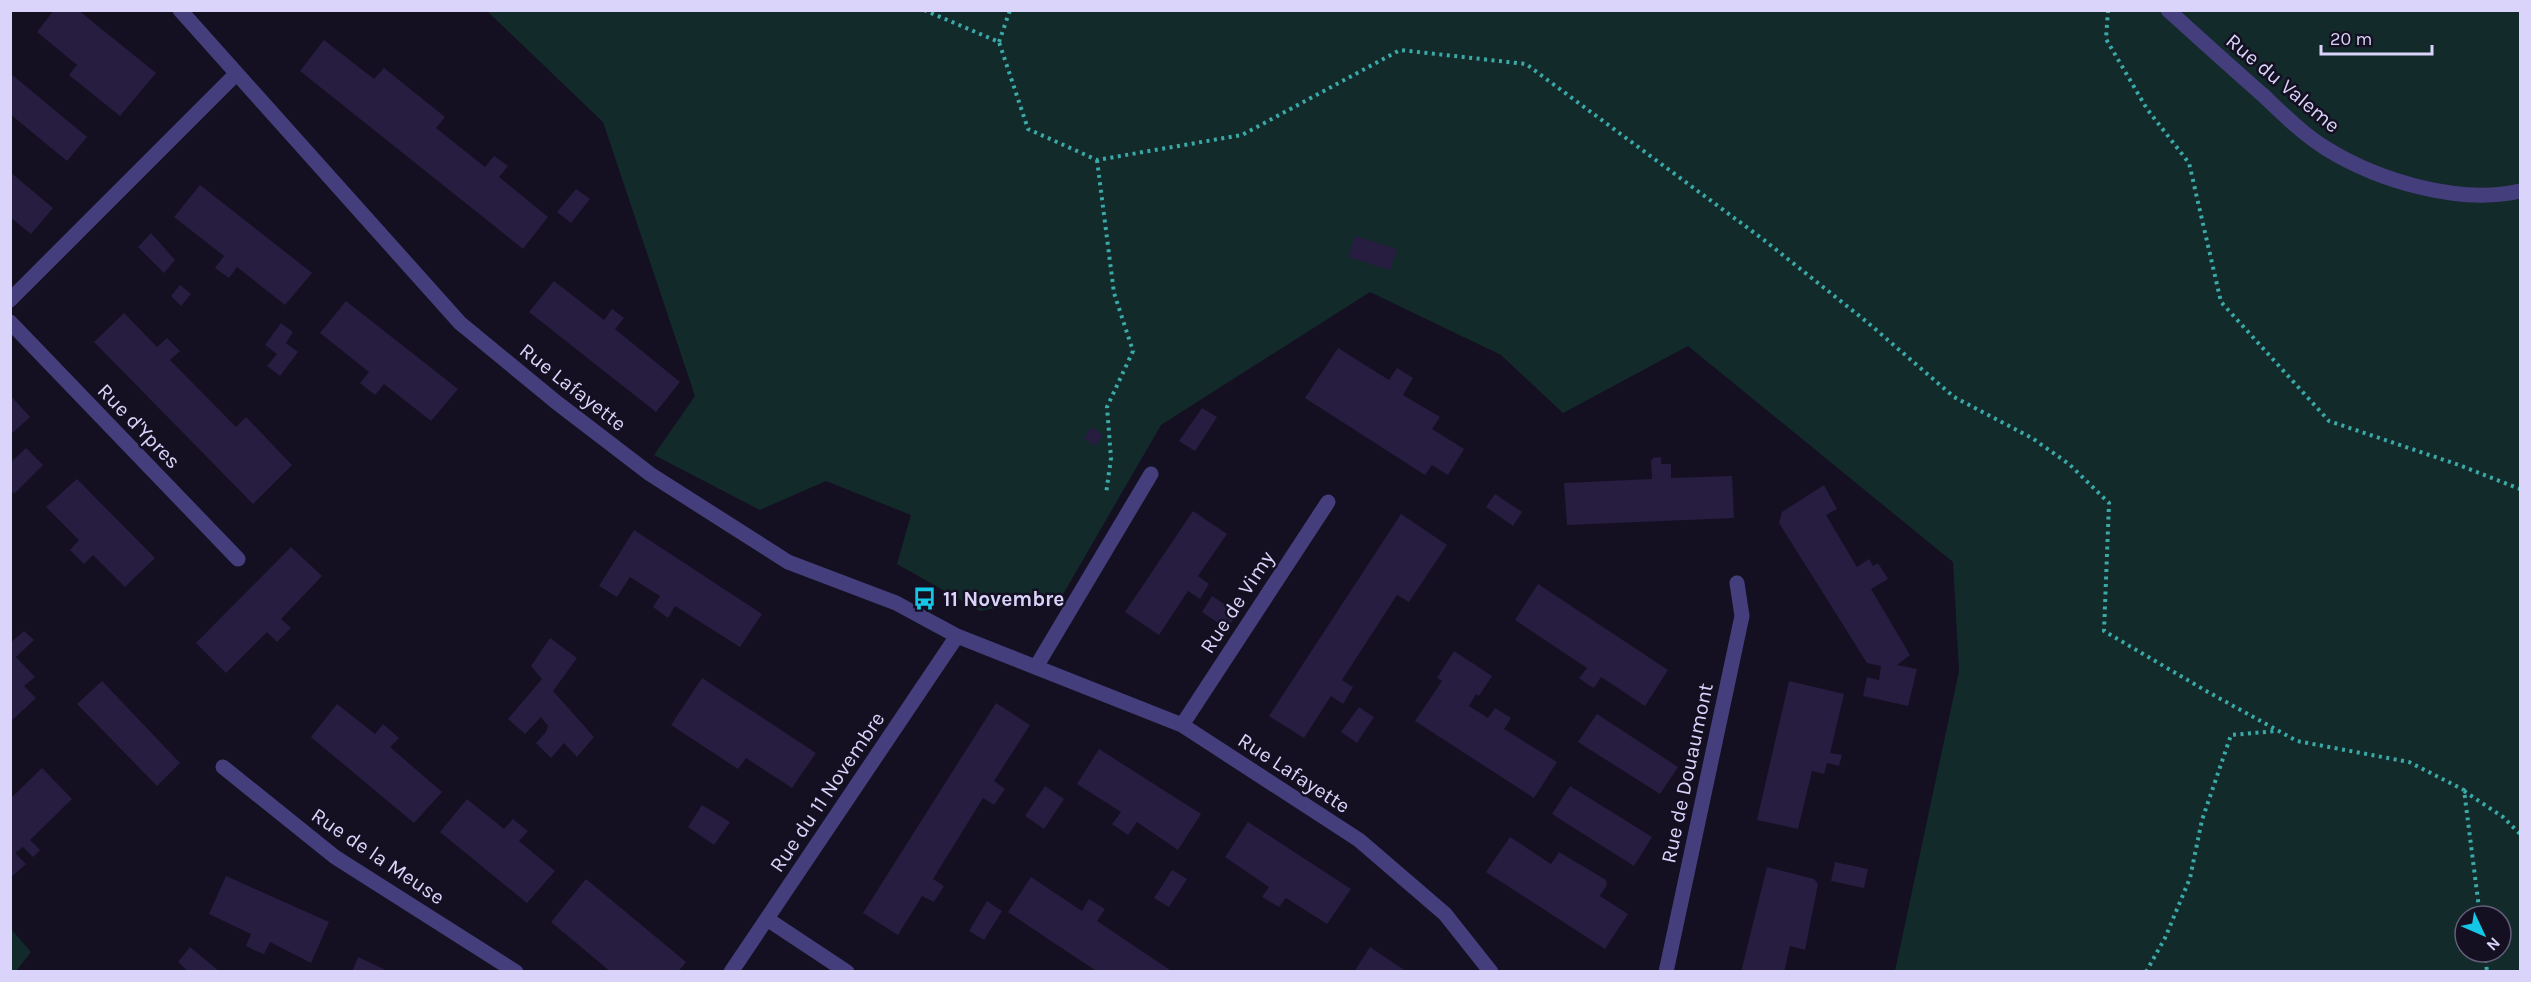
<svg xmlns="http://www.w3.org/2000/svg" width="2531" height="982" viewBox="0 0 2531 982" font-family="Karla,sans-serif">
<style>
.green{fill:#132a2b;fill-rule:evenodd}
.building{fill:#261d40}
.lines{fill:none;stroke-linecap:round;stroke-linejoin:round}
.path{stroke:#3aa9a8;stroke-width:4;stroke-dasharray:3 4.5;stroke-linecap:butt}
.minor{stroke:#443f7c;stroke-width:15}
.labels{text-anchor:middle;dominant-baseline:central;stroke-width:5;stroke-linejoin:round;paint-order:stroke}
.street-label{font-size:21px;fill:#dad4fb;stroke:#141021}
.poi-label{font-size:21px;font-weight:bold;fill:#dad4fb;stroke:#141021;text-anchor:start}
</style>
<rect width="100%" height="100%" fill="#141021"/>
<path class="green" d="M487,11H2520V971H1895L1959,671L1953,562L1688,346L1563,413L1501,355L1370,292L1161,425L1062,596L980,611L897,564L911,515L826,481L760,510L654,455L695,396L603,122ZM2465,916H2501V952H2465Z
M11,929L31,952L16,971H11Z"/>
<path class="building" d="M54,10H78L156,73L120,116L69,75L77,65L37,32Z
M324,40L374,79L384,68L389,72L445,117L436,128L485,167L494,156L508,166L499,177L548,217L523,249L300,71Z
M10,73L87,137L67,161L10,114Z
M10,172L53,208L31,234L10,217Z
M200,185L312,273L285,305L237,267L229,278L215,268L224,256L174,217Z
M576,189L590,199L571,223L557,212Z
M151,233L175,260L164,273L138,247Z
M1355,236L1397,249L1390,270L1348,257Z
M554,281L604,320L612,309L624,318L615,329L680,382L656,412L529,312Z
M180,285L191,294L181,306L171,296Z
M346,301L458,389L431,421L384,384L375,395L360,383L369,372L320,333Z
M124,313L157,347L167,338L180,351L170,360L236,427L246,417L292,465L253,504L94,342Z
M281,323L293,332L286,343L298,352L280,376L267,366L277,354L265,345Z
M1338,348L1389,380L1397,368L1413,378L1403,395L1440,417L1432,429L1464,449L1448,475L1432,465L1425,475L1305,398Z
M10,395L30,417L10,435Z
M1202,408L1217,417L1195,451L1179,441Z
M1091,427L1103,435L1095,446L1084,438Z
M26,448L43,465L14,494L10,489V463Z
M1661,457V464H1671V478L1732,476L1734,518L1567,525L1564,483L1652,479L1651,461L1653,458Z
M77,479L155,558L125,587L93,555L84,564L70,550L79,540L46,507Z
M1824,485L1837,509L1826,515L1857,567L1869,559L1873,566L1878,563L1888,579L1871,589L1910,655L1897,665L1917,669L1908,706L1863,696L1867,677L1879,680L1881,666L1867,663L1779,523L1782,512Z
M1495,494L1522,512L1513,526L1486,507Z
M1193,511L1227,534L1198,576L1209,584L1200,599L1188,591L1159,635L1125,612Z
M1401,514L1447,545L1409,602L1397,595L1342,680L1353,687L1343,704L1331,696L1304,738L1269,716Z
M634,530L762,614L740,647L675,606L668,618L653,607L660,596L630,577L617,597L599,586Z
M291,547L322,576L281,619L291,628L277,642L267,632L226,673L196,643Z
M1538,584L1668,670L1645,706L1601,677L1594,688L1587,684L1579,678L1587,668L1515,620Z
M1212,596L1238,613L1227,629L1202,612Z
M24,631L34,640L16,657L35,677L24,686L36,698L10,722V643Z
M550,638L577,658L553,691L594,737L577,757L564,743L551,758L536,743L546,732L548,726L541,717L525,734L508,719L542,679L531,666Z
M1454,651L1492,676L1479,696L1476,694L1469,706L1488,718L1495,708L1511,718L1504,729L1557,762L1534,798L1415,721L1442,681L1437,678Z
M702,678L816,753L792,788L746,758L738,769L671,725Z
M102,681L180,763L157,786L77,704Z
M1789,681L1844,694L1830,753L1842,755L1839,766L1827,763L1824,774L1812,771L1798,829L1757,820Z
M996,703L1030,725L994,781L1005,789L994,805L983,798L933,879L944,886L934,902L922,896L898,935L863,913Z
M337,704L375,734L383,724L399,738L390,747L442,792L414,823L311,737Z
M1359,707L1374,717L1357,743L1341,732Z
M1597,714L1678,767L1660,794L1578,742Z
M1099,749L1201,814L1178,850L1137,822L1128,835L1112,824L1121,812L1077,784Z
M42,768L72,799L30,840L40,850L33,857L23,847L15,853L26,864L10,878V799Z
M1045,786L1064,799L1044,829L1025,816Z
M1570,786L1652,837L1634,866L1552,814Z
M467,799L504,829L513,819L520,825L528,831L519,841L555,871L527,903L440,832Z
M702,805L730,822L714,845L688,827Z
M1248,822L1351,889L1327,924L1286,898L1279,907L1262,897L1269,887L1225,857Z
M1510,837L1551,864L1559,852L1606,880L1607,885L1600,896L1628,914L1605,949L1486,872Z
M1835,862L1868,869L1864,888L1831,881Z
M1767,867L1814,879L1818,884L1805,950L1790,946L1784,972H1741Z
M1172,870L1187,879L1169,907L1154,898Z
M226,876L329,922L311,963L270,942L264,954L254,950L246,946L251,934L209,914Z
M1031,877L1082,911L1089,899L1105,909L1097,921L1173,972H1098L1066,951L1008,912Z
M586,879L686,962L678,972H611L551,922Z
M987,901L1002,911L984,940L969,931Z
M190,947L220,972H189L178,962Z
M1370,947L1407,972H1354Z
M358,957L390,972H352Z"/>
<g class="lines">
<path class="path" d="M924,10L999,42L1028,129L1097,160L1242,135L1400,50L1526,64L1764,240L1867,322L1954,397L2032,438L2069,464L2109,503L2104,631L2208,692L2297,741L2409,762L2464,790L2480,916
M2108,10L2106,39L2147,109L2189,163L2221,302L2329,421L2459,465L2520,489
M999,42L1010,10
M1097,160L1114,293L1133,351L1107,407L1111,458L1106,494
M2464,791L2503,817L2520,834
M2485,952L2487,972
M2146,972L2165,938L2190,878L2202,820L2231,735L2277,731"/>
<path class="minor" d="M180,10L460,323L556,402L650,474L788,562L896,603L957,636L1182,725L1359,840L1445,914L1491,972
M2168,10C2200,39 2232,68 2264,96C2284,115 2304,135 2327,149C2379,181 2460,205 2520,191
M10,300L236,74
M10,322L238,559
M1036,667L1151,474
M1182,725L1328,502
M223,767L335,857L516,972
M767,919L847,972
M731,972L957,636
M1666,972L1742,616L1737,583"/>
</g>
<defs>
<symbol id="bus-bare" viewBox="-9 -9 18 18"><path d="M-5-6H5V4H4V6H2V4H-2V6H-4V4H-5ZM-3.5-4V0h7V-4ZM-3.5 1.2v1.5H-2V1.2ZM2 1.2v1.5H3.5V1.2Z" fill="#15c7e6" stroke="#141021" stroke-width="2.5" paint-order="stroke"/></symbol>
</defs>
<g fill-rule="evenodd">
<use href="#bus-bare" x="908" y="582" width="33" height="33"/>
</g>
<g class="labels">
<g class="street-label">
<text transform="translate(2283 83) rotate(40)">Rue du Valeme</text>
<text transform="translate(573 387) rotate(38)">Rue Lafayette</text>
<text transform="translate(139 426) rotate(46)">Rue d'Ypres</text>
<text transform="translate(1237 602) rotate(-57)">Rue de Vimy</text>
<text transform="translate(1294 773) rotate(33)">Rue Lafayette</text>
<text transform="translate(1687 773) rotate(-78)">Rue de Douaumont</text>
<text transform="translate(827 792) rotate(-56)">Rue du 11 Novembre</text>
<text transform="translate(378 856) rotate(34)">Rue de la Meuse</text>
</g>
<g class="poi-label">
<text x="943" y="599">11 Novembre</text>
</g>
</g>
<rect width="2531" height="982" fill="none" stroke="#dad4fb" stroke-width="24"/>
<g transform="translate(2483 934) rotate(134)"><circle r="28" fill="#141021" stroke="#635e78" stroke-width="1.5"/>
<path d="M0-4.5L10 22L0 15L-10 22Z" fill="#15c7e6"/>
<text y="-9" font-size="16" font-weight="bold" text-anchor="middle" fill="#dad4fb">N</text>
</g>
<path d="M2321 45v9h111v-9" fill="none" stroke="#dad4fb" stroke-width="3"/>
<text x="2330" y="45" font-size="18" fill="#dad4fb" stroke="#141021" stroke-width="4.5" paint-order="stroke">20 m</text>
</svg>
